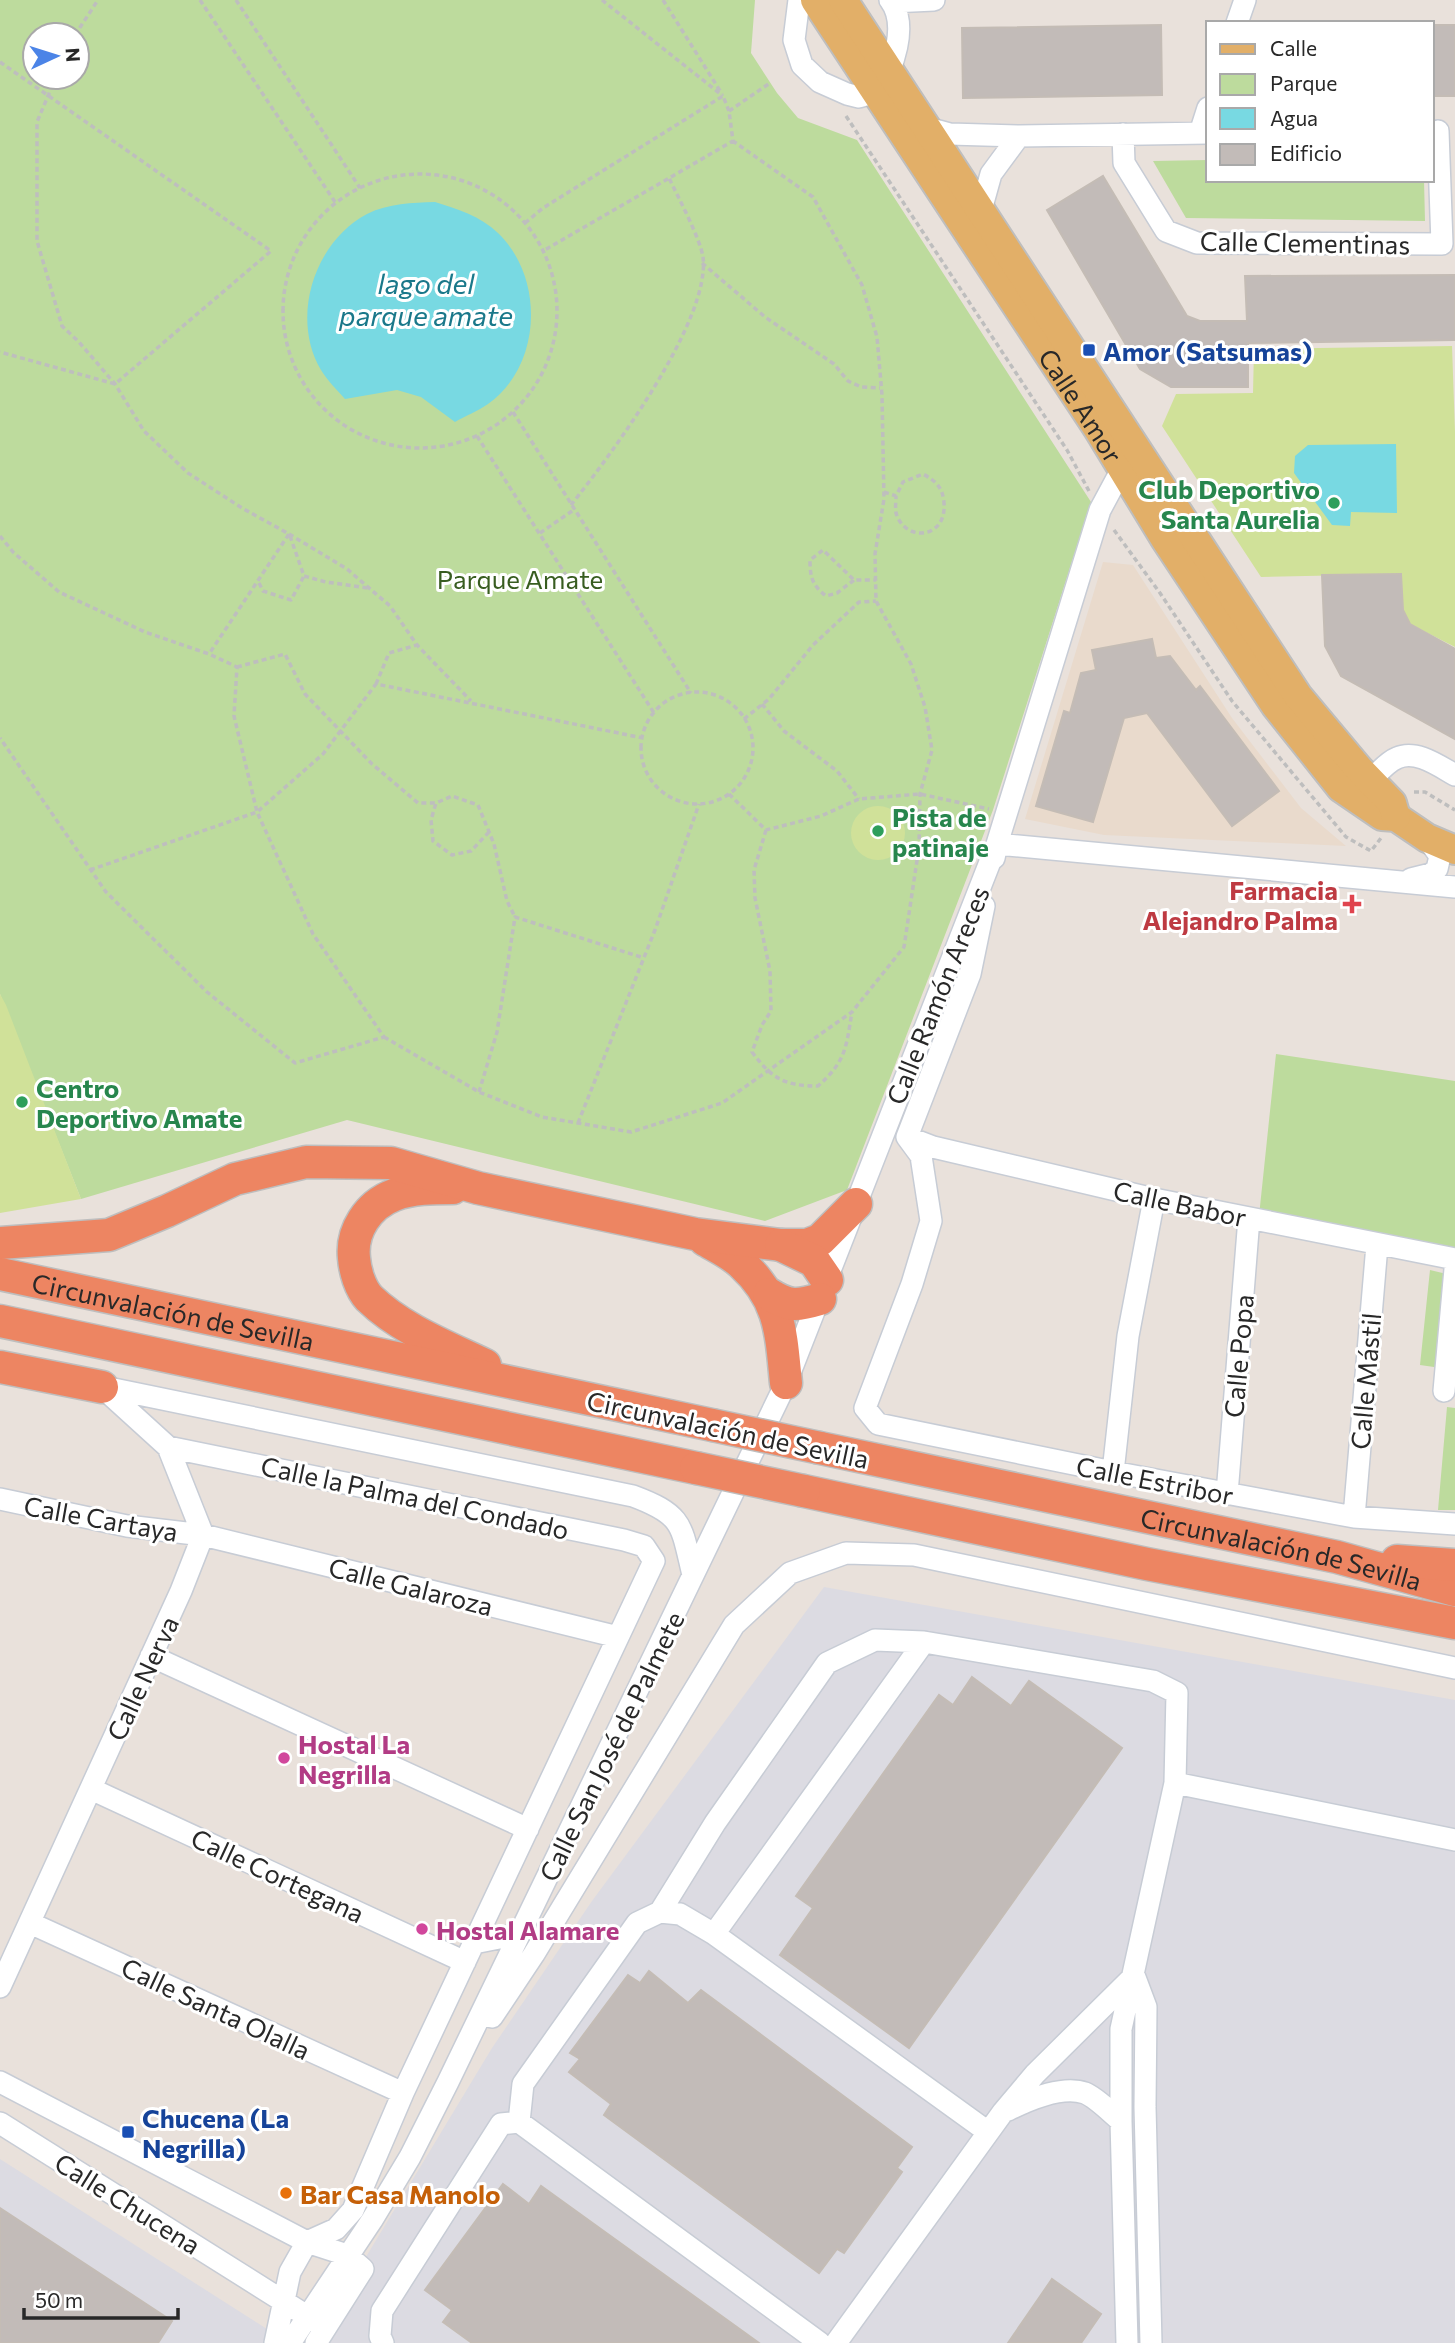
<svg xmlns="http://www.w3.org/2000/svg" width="1455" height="2343" viewBox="0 0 1455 2343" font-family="Commissioner,sans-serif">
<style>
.industrial{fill:#dcdbe2}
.education{fill:#e9dacc}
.green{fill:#bddb9d;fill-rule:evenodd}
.pitch{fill:#d0e199}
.water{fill:#78d9e2}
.building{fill:#c2bbb8;stroke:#c4bcb5;stroke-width:2}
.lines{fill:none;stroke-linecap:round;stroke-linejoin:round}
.minor-casing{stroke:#c7ccd5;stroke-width:24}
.major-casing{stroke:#bebebe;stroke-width:32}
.highway-casing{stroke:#bebebe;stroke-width:35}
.path{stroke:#bebebe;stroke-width:3.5;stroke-dasharray:5 3.5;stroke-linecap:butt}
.minor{stroke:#fff;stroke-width:21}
.major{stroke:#e2af68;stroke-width:28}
.highway{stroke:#ed8562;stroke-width:32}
.highway-bridge-casing{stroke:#bebebe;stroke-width:35;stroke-linecap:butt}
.highway-bridge{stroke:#ed8562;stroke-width:32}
.transit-dot{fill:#1a4fb4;stroke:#fff;stroke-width:2.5}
.leisure-dot{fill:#2e9e5b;stroke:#fff;stroke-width:2.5}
.health-dot{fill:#e0444e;stroke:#fff;stroke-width:2.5}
.hotel-dot{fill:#d1479c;stroke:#fff;stroke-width:2.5}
.food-dot{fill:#e8710a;stroke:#fff;stroke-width:2.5}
.labels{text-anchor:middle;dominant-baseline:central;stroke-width:6;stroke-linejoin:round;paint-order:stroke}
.street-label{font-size:26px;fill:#282828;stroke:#fff}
.transit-label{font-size:26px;font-weight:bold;fill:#164399;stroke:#fff;text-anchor:start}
.leisure-label{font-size:26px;font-weight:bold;fill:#27864d;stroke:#fff;text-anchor:start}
.park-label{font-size:26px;fill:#385d20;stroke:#fff}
.health-label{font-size:26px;font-weight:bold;fill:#be3a42;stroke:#fff;text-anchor:end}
.hotel-label{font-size:26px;font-weight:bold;fill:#b23c85;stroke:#fff;text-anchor:start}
.food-label{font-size:26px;font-weight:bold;fill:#c56008;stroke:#fff;text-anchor:start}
.water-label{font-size:28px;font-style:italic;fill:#1a788a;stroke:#fff}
</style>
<rect width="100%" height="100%" fill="#e9e1db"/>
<path class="industrial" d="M824,1587L1455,1700V2343H314L492,2048L592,1901Z
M0,2159L289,2343H0Z"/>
<path class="education" d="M1103,562L1133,565L1232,718L1301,808L1346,846L1104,835L1025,819Z"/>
<path class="green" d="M0,0H755L751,53L777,93L798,118L857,140L1091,502L993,810L847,1190L765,1221L347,1120L81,1199L0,994ZM35,35H77V77H35Z
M1208,160V180H1424L1425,221L1186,218L1153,161Z
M1276,1054L1455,1081V1255L1259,1216Z
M1430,1270L1455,1276V1370L1420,1365Z
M1447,1407L1455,1408V1510H1438Z"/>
<path class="pitch" d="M1452,346L1455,432V647L1410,624L1403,610L1401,574L1261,577L1162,426L1176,394L1253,393L1254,349Z
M851 833a27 27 0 1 1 54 0a27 27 0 1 1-54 0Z
M0,994L6,1005L81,1199L0,1213Z"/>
<path class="water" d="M435,202C458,209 480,216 498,233C545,278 542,366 488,404C478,411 465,416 455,422L421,397L397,390L345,399C337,390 327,380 321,370C290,318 314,242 367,214C389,203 412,203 435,202Z
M1396,444L1397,513L1351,512L1350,526L1332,525L1294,473L1295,456L1308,445Z"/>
<path class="building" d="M1161,25L1162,95L963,98L962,28Z
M1432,25H1455V96H1432Z
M1103,176L1187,316L1200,321H1247L1245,276L1455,275V340L1248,343V387H1171L1140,369L1047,210Z
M1401,574L1403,610L1410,624L1455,649V739L1341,676L1325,646L1322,575Z
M1152,639L1156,658L1170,656L1196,690L1200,686L1279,791L1232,826L1147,713L1124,718L1093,822L1036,806L1064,711L1070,713L1081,673L1096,670L1092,650Z
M972,1677L1011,1706L1029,1681L1122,1748L909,2048L780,1955L813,1908L796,1896L939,1695L953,1705Z
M649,1971L688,2003L701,1990L912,2147L897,2168L902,2172L844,2253L837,2249L819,2273L604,2115L611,2104L569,2072L580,2059L570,2053L628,1975L640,1983Z
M503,2184L529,2204L541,2186L759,2343H472L443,2322L452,2310L425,2290Z
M0,2208L172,2321L158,2343H0Z
M1052,2279L1101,2314L1081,2343H1008Z"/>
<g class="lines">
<defs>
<path id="minor" d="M799,0L794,40L802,65L820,82L847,94L859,97L877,92C893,70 909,25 890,0
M892,2L934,0
M1237,23L1245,0
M921,126L950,134L1019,136L1208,133
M1200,133L1208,108
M1123,134L1124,163L1166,231L1197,243L1442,244L1438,131
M981,210L991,174L1019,136
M1371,780C1378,773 1387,762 1397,758C1416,749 1439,766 1455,775
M994,858L997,844L1455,887
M1411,879L1431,874L1437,869L1440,856L1427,838
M984,906L970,974L907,1137L921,1156L931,1221L912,1284L865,1408L878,1424L1113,1472L1354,1517L1455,1524
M907,1137L933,1147L1154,1199L1455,1259
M104,1387L633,1496C684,1515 681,1525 693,1575
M1444,1391L1455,1269
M168,1447L624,1540L644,1546L654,1561L403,2093L353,2210L336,2229L307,2242
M1113,1472L1128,1336L1154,1199
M1227,1494L1249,1218
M0,1499L127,1526L203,1535L618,1637
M1354,1517L1377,1245
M151,1656L528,1829
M1175,1783L1455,1840
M91,1789L465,1962
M660,1912L715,1823L827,1663L875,1640L924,1642
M30,1923L403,2093
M474,1943L519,1934
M1134,1975L1146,2007L1145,2107L1151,2343
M0,1987L181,1591L203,1535L168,1447L102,1387
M492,2017L534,1954L734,1625L790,1573L846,1553L914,1555L1455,1668
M0,2082L307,2242L347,2255L363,2269L316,2343
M1008,2110C1028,2100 1062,2085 1085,2093C1097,2098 1111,2113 1121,2121
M519,2122L523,2084L637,1923L660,1912L680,1914L714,1934
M0,2123L318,2323
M988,2132L714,1934L924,1642L1153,1681L1177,1693L1175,1783L1121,2029V2121L1127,2343
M275,2343L290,2272L307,2242
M290,2343L372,2220L410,2157L448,2082L786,1383L997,844L1100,510L1122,469L1130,463
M383,2343L380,2336L382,2311L501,2124L519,2122L820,2343
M836,2343L1003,2112L1035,2074L1134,1976"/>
<g id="major">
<path id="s1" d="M815,0L1098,429L1165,539L1275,705L1341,788L1382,816L1396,817L1427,838L1455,850"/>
<path d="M843,0L1298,696L1359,769L1392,803L1396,817"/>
</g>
<g id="highway">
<path d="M453,1188C434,1188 412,1188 394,1195C368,1205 351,1231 354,1258C355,1271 360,1288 369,1298C401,1329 445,1346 485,1365"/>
<path d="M705,1240C717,1247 732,1254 742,1264C781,1300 781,1333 786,1383"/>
<path d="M0,1243L109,1235L167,1211L235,1179L306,1162L391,1163L478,1188L695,1234L781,1245H807L820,1240L856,1204"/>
<path d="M781,1245L814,1261L827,1280"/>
<path id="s2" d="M0,1274L712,1425"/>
<path d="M769,1294C790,1307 797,1306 820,1299"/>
<path d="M0,1321L696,1468"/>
<path d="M0,1367L102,1387"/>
<path id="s3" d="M820,1448L1337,1557L1455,1590"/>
<path d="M804,1491L1147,1564L1455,1623"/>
<path d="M1397,1561L1455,1565"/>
</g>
</defs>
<use href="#minor" class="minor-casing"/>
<use href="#major" class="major-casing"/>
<use href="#highway" class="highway-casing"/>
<path class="path" d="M200,0L335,202
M236,0L360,188
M602,0L723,96
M663,0L722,94
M75,35L98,0
M0,62L271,251L115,384L0,352
M56,77L37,122V241L62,326L79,342L115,384L144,431L188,473L242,508L289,534L209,654
M729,111L770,83
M846,116L1067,450L1089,491
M283 311a137 137 0 1 1 274 0a137 137 0 1 1-274 0Z
M525,223L543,208L723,96L729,111L733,141L543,251
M702,263L765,317L834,364L848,381L861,387L880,388
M513,412L691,693
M477,436L654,713
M884,492L896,496L903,482L923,474C936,481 943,488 944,503C947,539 905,543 896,513C895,508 896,501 896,496
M571,505C611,455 711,320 703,257C700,238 678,197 669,178
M1114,530L1160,593L1232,701L1346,837L1371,851L1381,838
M540,533L575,509
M289,534L347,569L390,606L417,645L471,701
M0,536L13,552L59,592L145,632L209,654L237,667L234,716L257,812L313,934L384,1037L295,1063L207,992L106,892L0,738
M290,536L304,576L326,582L368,588
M854,580L837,593L826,596C812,585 810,577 810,560L823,550L854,580H876
M259,583L263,591L291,600L304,576
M237,667L285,654L305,694L372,764L418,803H436
M376,684L389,653L417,645
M641 748a56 56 0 1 1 112 0a56 56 0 1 1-112 0Z
M762,704L784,731L837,771L859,799
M744,719L769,699L813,645L859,602L876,601
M1414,792H1425L1455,810
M729,794L766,830L821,816L859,799L920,794L989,809
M766,830L754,870L755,898L770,971L771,1011L762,1025L752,1052C772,1079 785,1086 818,1086C846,1061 846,1048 852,1012
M489,832L471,851L452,855L433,841L431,820L436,803L452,796L478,805L494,844L507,901L515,917
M90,870L257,812L323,754L376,684L643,738
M384,1037L479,1092L542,1117L631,1132L722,1103L852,1012L904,947L919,847L920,794L932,750L925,707L911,664L876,601L875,554L884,499L882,395L877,337L862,285L813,197L733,141
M479,1092L497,1032L515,917L644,958
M578,1123L655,930L699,804"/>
<use href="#minor" class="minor"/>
<use href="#major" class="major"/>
<use href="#highway" class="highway"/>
<defs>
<path id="highway-bridge" d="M712,1425L820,1448
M696,1468L804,1491"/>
</defs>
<use href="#highway-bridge" class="highway-bridge-casing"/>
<use href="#highway-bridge" class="highway-bridge"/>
</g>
<g class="transit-dot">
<rect x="1082" y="343" width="14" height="14" rx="3.5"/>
<rect x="121" y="2125" width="14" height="14" rx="3.5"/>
</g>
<g class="leisure-dot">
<circle cx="1334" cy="503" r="7"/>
<circle cx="878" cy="831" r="7"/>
<circle cx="22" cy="1102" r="7"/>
</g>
<path class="health-dot" d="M1348.5 893.5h7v7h7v7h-7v7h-7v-7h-7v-7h7z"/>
<g class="hotel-dot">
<circle cx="284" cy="1758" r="7"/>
<circle cx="422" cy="1929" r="7"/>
</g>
<circle class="food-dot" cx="286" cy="2193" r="7"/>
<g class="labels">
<g class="street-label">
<text transform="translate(1305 242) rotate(1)">Calle Clementinas</text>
<text stroke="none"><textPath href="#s1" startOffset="485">Calle Amor</textPath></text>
<text transform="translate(937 995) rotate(-68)">Calle Ramón Areces</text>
<text transform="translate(1180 1203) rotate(12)">Calle Babor</text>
<text stroke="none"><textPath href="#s2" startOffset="177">Circunvalación de Sevilla</textPath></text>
<text transform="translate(1238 1356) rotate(-85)">Calle Popa</text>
<text transform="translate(1365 1381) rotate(-85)">Calle Mástil</text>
<text transform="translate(728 1429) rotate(12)">Circunvalación de Sevilla</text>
<text transform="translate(1155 1480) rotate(11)">Calle Estribor</text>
<text transform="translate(415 1497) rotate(12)">Calle la Palma del Condado</text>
<text transform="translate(101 1518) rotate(10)">Calle Cartaya</text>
<text stroke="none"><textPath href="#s3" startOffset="472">Circunvalación de Sevilla</textPath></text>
<text transform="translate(411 1586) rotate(14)">Calle Galaroza</text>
<text transform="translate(142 1678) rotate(-65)">Calle Nerva</text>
<text transform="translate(611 1746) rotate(-64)">Calle San José de Palmete</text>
<text transform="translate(278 1875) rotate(25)">Calle Cortegana</text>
<text transform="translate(216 2008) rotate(25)">Calle Santa Olalla</text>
<text transform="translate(128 2203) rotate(32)">Calle Chucena</text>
</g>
<g class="transit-label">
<text x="1103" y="350">Amor (Satsumas)</text>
<text x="142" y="2117">Chucena (La<tspan x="142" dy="30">Negrilla)</tspan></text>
</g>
<g class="leisure-label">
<text x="1320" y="488" text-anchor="end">Club Deportivo<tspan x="1320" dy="30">Santa Aurelia</tspan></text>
<text x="892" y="816">Pista de<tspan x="892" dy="30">patinaje</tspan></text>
<text x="36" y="1087">Centro<tspan x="36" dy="30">Deportivo Amate</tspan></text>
</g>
<g class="park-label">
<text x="520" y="578">Parque Amate</text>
</g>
<g class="health-label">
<text x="1338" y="889">Farmacia<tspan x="1338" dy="30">Alejandro Palma</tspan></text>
</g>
<g class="hotel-label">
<text x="298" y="1743">Hostal La<tspan x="298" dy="30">Negrilla</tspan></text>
<text x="436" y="1929">Hostal Alamare</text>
</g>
<g class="food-label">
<text x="300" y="2193">Bar Casa Manolo</text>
</g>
<g class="water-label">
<text x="426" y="283">lago del<tspan x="426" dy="32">parque amate</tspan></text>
</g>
</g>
<rect x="1206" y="21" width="228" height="161" fill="#ffffff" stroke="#a9a9a9" stroke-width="2"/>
<rect x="1220" y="44" width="35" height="10" fill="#e2af68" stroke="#a9a9a9" stroke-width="2"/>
<text x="1270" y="56" font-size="21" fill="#282828">Calle</text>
<rect x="1220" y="74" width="35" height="21" fill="#bddb9d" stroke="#a9a9a9" stroke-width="2"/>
<text x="1270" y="91" font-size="21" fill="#282828">Parque</text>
<rect x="1220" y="108" width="35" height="21" fill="#78d9e2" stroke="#a9a9a9" stroke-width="2"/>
<text x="1270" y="126" font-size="21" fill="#282828">Agua</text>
<rect x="1220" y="144" width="35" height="21" fill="#c2bbb8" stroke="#a9a9a9" stroke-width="2"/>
<text x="1270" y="161" font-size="21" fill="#282828">Edificio</text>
<g transform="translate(56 56) rotate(86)"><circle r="33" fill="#ffffff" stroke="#a9a9a9" stroke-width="2"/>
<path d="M0-5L12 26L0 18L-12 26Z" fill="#4b84e7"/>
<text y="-10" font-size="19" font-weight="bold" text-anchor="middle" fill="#282828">N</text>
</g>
<path d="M24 2308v10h154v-10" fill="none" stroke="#282828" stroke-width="3.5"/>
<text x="35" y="2308" font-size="21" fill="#282828" stroke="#ffffff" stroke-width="5" paint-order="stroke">50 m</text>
</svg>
